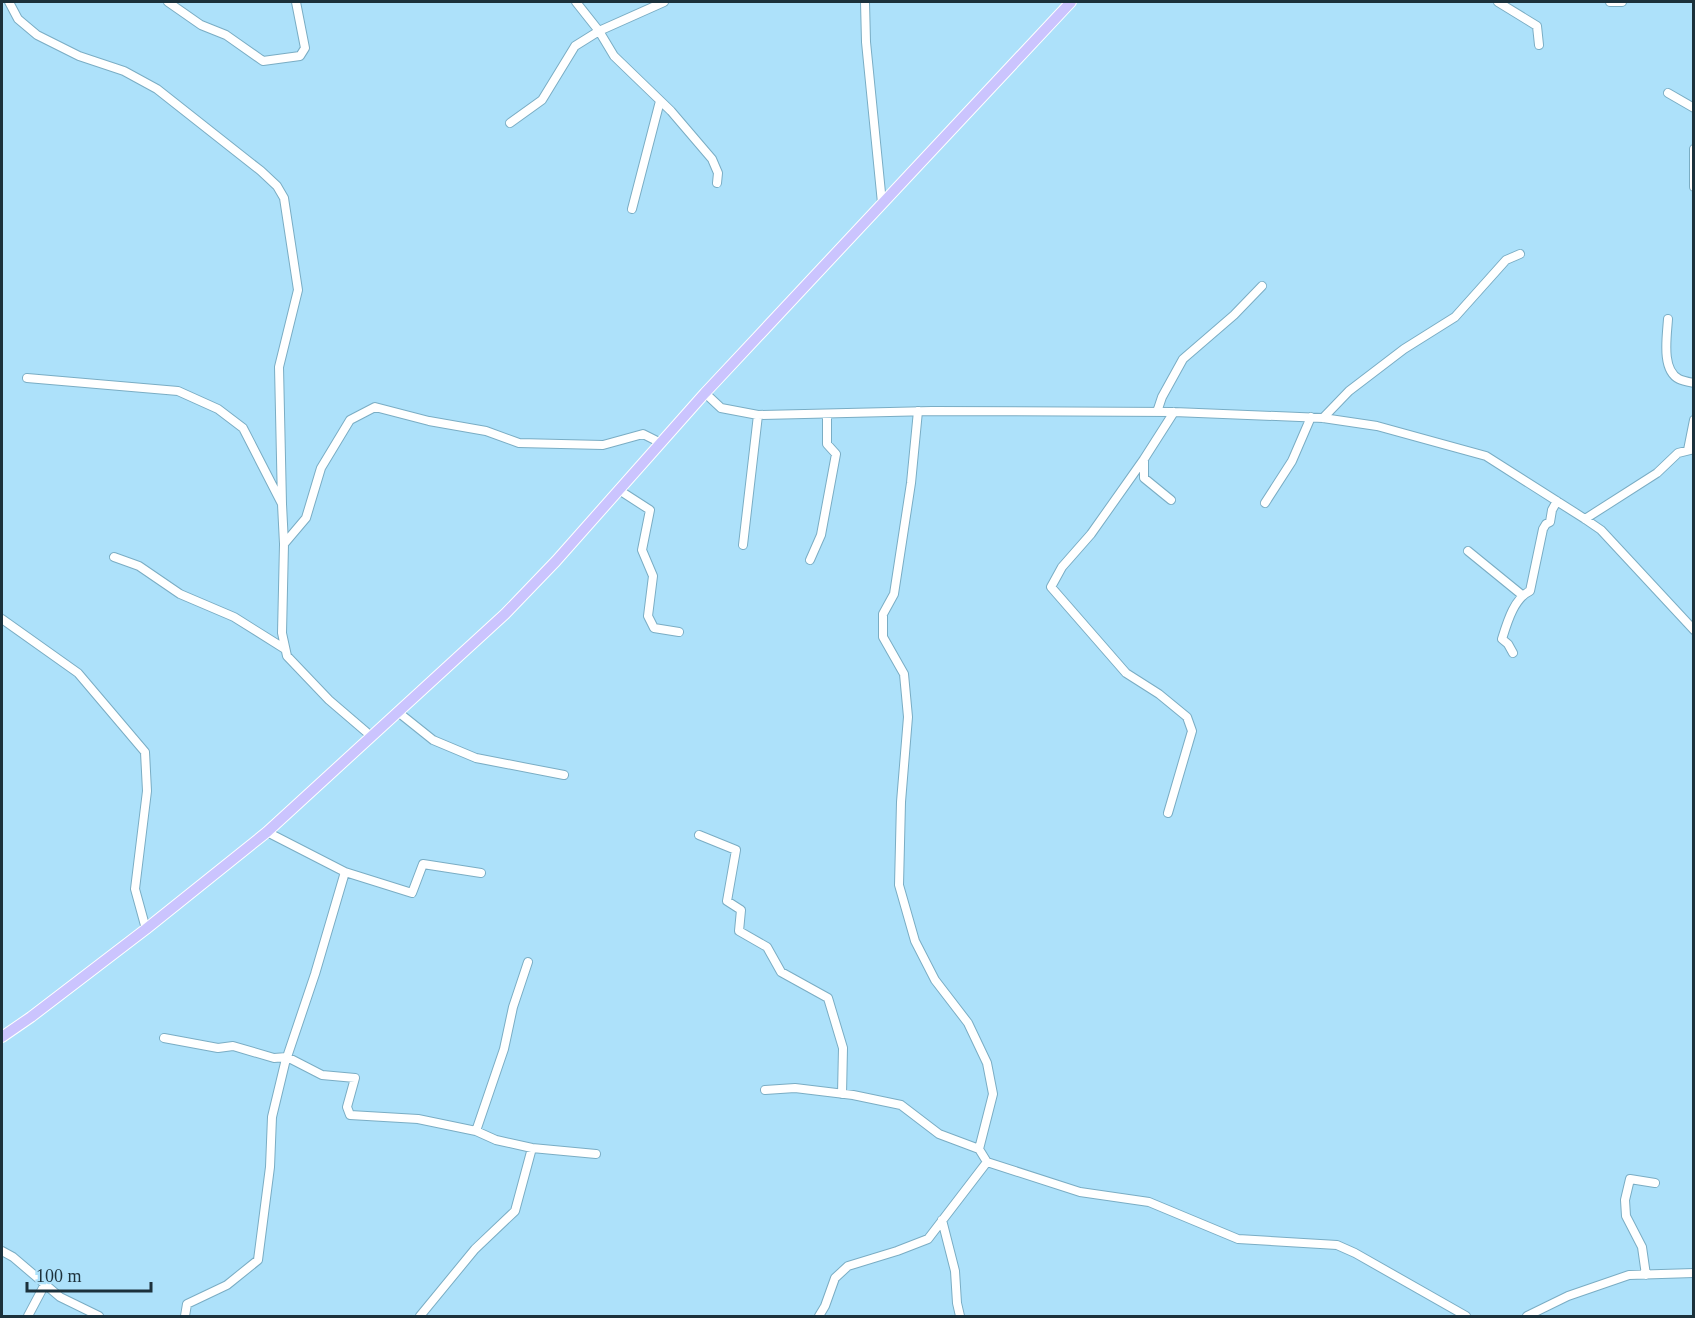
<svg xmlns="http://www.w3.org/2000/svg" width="1695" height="1318" viewBox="0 0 1695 1318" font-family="'Times New Roman',serif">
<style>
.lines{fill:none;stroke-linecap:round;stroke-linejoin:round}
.minor-casing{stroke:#7aadc4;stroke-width:10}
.major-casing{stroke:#fff;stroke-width:12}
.minor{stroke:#fff;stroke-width:8}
.major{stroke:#cbc4fe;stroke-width:10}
</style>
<rect width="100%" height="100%" fill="#ade1fa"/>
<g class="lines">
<defs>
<path id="minor" d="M9,2L18,19L37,35L79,56L124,71L157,89L261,171L277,186L284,198L298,290L279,367L282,504
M168,2L201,25L226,35L263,61L300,56L305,48L296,2
M576,2L599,31L664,2
M865,2L866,42L882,203
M1498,2L1537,26L1539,45
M1610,2H1622
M1668,93L1694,108
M510,123L542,100L575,46L599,31L614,56L671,111L712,159L718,173L717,183
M1694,149V187
M632,209L660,101
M1668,319C1667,336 1661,370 1679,379C1683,381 1689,382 1694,383
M27,378L178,391L218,409L243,428L282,504L284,544
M705,393L721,408L758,415L932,411L1174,412L1323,418L1377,426L1486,456L1585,519L1601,530L1694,630
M918,411L911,483L894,594L883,614V637L904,674L908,717L901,802L899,885L915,941L935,980L968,1023L987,1063L993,1094L979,1149
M1157,412L1162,397L1183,359L1234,315L1262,286
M1323,418L1349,391L1404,349L1455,317L1506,260L1520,254
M1688,450L1694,420
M1144,459L1091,534L1062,567L1051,587L1126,673L1159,694L1187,717L1192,731L1168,813
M619,490L650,510L642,550L653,576L648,616L654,628L679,632
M1171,500L1144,478V459L1174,412
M1265,503L1292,461L1311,417
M1585,519L1657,473L1678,453L1694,449
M743,545L758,415
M1468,551L1522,595
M114,557L139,566L180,594L234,617L285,649
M810,560L821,535L836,454L827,444V414
M2,619L78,673L145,752L147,791L135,889L146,929
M1513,653L1508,644L1502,639C1507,623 1514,598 1530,591L1543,529L1546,524L1550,522L1552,510L1557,501
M398,712L433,740L476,758L564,775
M371,736L329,700L287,656L282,633L284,544L306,518L321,468L350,420L375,407L429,421L486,431L519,443L603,445L643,434L661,443
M699,835L736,850L727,901L741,910L739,931L767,947L781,972L828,998L843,1048L842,1094
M345,872L412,893L423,864L481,873
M164,1038L218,1048L233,1046L274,1058L287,1057L322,1075L355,1078L347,1107L350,1115L418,1119L476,1131L496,1140L532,1148L596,1154
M765,1090L795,1088L853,1095L901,1105L939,1134L979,1149L987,1162
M476,1131L504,1049L513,1007L528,962
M942,1220L955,1271L957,1303L960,1316
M2,1251L13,1257L60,1297L99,1316
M1646,1275L1642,1247L1626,1216L1625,1200L1630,1179L1655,1183
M28,1316L45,1284
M185,1316L187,1304L227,1285L258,1260L270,1167L272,1117L285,1063L315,974L345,872L267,832
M420,1316L475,1249L515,1211L532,1148
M819,1316L825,1306L835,1278L848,1266L897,1251L928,1239L987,1162L1080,1192L1149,1202L1238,1239L1337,1245L1355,1253L1466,1316
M1527,1316L1568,1296L1629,1275L1694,1273"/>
<path id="major" d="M2,1037L31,1017L146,929L267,832L505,614L556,561L705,393L1071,2"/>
</defs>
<use href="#minor" class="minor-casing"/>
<use href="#major" class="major-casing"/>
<use href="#minor" class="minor"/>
<use href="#major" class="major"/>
</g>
<rect width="1695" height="1318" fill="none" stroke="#1c313b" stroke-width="6"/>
<path d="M27 1282v9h124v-9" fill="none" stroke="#1c313b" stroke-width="3"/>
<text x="36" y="1282" font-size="18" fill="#1c313b" stroke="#ade1fa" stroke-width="4.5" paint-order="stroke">100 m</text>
</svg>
